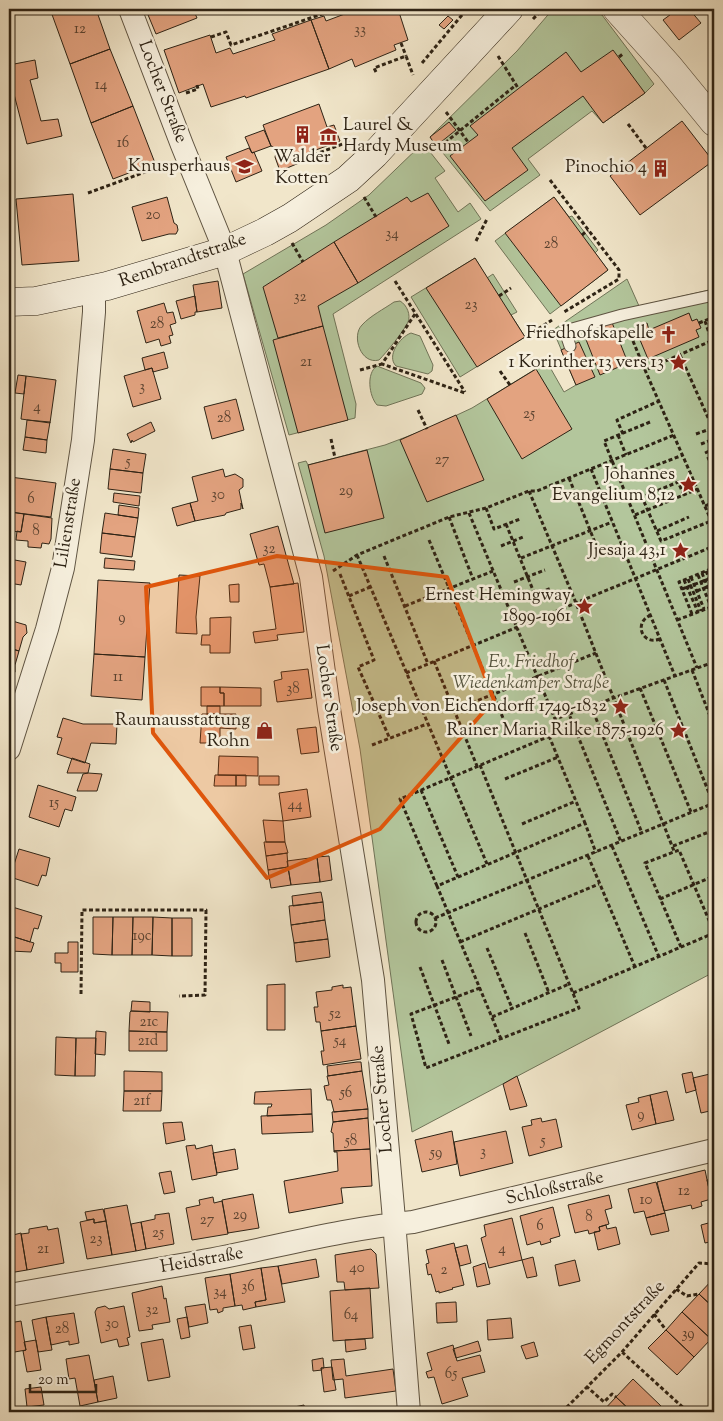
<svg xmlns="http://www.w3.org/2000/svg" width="723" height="1421" viewBox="0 0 723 1421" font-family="'Sorts Mill Goudy',serif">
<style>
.green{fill:#b3c69c;stroke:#707458}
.building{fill:#e3a380;stroke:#2e2315}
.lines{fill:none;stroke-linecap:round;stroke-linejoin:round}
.service-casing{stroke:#5f5442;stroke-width:13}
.minor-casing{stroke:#5f5442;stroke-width:24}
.tertiary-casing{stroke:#5f5442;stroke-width:29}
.secondary-casing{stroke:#2e2315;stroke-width:29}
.path{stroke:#2e2315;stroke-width:3;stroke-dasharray:4 2.5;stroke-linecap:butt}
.service{stroke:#f6efdd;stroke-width:11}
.minor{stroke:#f6efdd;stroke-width:22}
.tertiary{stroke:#f6efdd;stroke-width:28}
.secondary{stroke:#f6efdd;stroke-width:28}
.marked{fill:#df560c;fill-opacity:0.2;stroke:#df560c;stroke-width:4;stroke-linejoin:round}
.labels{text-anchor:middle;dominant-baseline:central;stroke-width:5;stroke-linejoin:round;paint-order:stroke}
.number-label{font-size:15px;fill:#5b4330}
.street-label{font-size:18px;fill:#2e2315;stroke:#f6efdd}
.poi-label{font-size:18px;fill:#2e2315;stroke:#f6efdd;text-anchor:end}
.park-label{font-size:18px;font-style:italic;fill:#56543e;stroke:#f6efdd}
</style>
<rect width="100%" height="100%" fill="#f1e6ca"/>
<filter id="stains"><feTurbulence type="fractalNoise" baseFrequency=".004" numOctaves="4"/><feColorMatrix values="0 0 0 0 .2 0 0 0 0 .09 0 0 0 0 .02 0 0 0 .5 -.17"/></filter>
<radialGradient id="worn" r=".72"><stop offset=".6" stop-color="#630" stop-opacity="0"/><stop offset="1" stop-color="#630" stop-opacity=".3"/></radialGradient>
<path class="green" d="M553,9H592L602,15L654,84L645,93L603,123L592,111L528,159L540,175L490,211L430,137L517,51Z
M423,143L445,171L435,178L458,212L470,203L481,219L333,314L356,404L355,418L289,435L243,274L326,225L369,195Z
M554,197L569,217L572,216L598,250L595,253L608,270L550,314L495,241Z
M475,258L487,278L493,274L517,312L511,315L525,337L460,377L411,297Z
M627,279L639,306L714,289V972L412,1132L360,749L324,556L298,463L306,461L308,465L385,445L427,429L472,408L547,362L564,392L576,385L553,330Z
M400,301C407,305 411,315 408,322C404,331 386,353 379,360C361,365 351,336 362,325C370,316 384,309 394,302Z
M411,333L420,336L433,365L432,371L428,374L396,366C386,356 400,337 411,333Z
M377,366L421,383L425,388L422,394L386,406L377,405C369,396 366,373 377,366Z"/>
<path class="building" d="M50,9H96L110,49L70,64Z
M149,9H173L175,14L193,9L197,18L156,34L146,10Z
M358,9H398L408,40L394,45L396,50L355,67L352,59L329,69L311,20L324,16L326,21Z
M678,9H689L701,23L679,40L663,20Z
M448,16L453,20L444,29L439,25Z
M311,20L329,69L246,98L245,96L211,107L203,84L179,93L164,50L210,35L216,53L230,48L233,54L275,40L272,34Z
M110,49L133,106L91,123L70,64Z
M613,50L645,93L603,123L583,96L512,148L528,170L485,201L450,156L478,135L470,126L566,52L581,72Z
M35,60L38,78L30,80L41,121L58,119L62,136L27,144L9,75V65Z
M319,104L327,127L334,125L340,141L297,157L299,163L280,171L275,157L276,153L275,148L271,146L263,125Z
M133,106L155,163L113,179L91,123Z
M682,121L713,161L640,215L610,176Z
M449,122L456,130L436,146L430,137Z
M264,130L271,146L252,153L245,137Z
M249,148L252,153L254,152L262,171L236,182L226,157Z
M428,193L449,226L358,283L334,242L407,197L411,202Z
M73,194L79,261L22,265L16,199Z
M167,197L174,223L177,225L178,230L176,234H169L142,241L132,207Z
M554,197L608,270L561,306L505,233Z
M334,242L358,283L318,306L323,326L278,338L263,287Z
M475,258L525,337L477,367L426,288Z
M218,281L222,308L197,312L193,285Z
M195,296L197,312H195V315L181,319L176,301Z
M164,303L167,313L173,312L176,323L170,325L173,335L169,336L171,343L161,346L159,339L146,343L137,311Z
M689,313L692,321L697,319L701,328L696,330L699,337L648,359L635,328L647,323L649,330Z
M611,320L628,363L600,375L583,332Z
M323,326L348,420L298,433L273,340Z
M579,342L595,377L576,385L561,350Z
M164,352L168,368L153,372L152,368L145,370L142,358Z
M152,368L161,399L133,407L124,376Z
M536,369L572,429L522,459L487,399Z
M18,375L26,376L24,394L15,393Z
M26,376L56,380L50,423L21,419Z
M236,399L244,430L212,439L204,407Z
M456,415L484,480L427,502L400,440Z
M27,420L50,422L47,440L25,437Z
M151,422L155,431L133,442L132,440L131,443L127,434Z
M25,437L47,440L46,453L23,450Z
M113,449L146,454L143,473L110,469Z
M367,450L384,518L325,533L308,465Z
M110,469L143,473L141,493L108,489Z
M223,469L225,477L235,474L243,479V487L239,490L243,509L241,503V509L226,513L225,515L195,521L190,503L198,501L192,477Z
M10,477L56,483L51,517L9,512Z
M114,493L140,496L139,506L113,502Z
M190,503L195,521L177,526L172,508Z
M119,505L139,508L138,518L118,515Z
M11,512L24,514L21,532L9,531Z
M105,513L138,518L135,537L102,533Z
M24,514L52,518L51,539L49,544L42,543L41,548L28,547V541L16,540L17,531L21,532Z
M278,526L294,584L270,587L264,564L259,565L250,534Z
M102,533L135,537L132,557L100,553Z
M105,558L135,561L134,570L104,568Z
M9,559L26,562L21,585L9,583Z
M179,575L200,576L196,617L197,634L176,633Z
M98,580L150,583L145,657L94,654Z
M298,583L304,632L277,635L278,640L255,643L253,632L276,629L270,587Z
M239,584V602H230L229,585Z
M231,617L230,653H210V645H201L202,635H210V618Z
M9,620L26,625L27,633L23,637L19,651L9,648Z
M9,648L19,651L15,665V672L11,677L9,676Z
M94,654L145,657L142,700L91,696Z
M308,669L312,698L277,702L274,681L282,679L281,672Z
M201,687H220V693H224V706H201Z
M220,687L261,688V706H224V693H220Z
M207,706H220V714H207Z
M202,714H236V729L220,728V743H200Z
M63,718L83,724H117L116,744L91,743L85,763L57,754L62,738L57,737Z
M316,727L319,752L301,754L297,729Z
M219,756L258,757V776L218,775Z
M72,758L90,764L88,773H67Z
M88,773L102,774L97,791H77L83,774Z
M215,775H236V786H214Z
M236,775H246V786H236Z
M259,776H279V785H259Z
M38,785L76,797L72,811L65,809L59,827L29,817Z
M307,789L311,817L283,821L279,793Z
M263,820L283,821L285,842H266Z
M264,842H285L288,853L266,856Z
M19,849L50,858L46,876L42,875L38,886L10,877Z
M287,853L288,867L268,870L266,856Z
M329,856L332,880L320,882L317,857Z
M317,857L320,882L291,885L287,861Z
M288,867L291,885L271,888L268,870Z
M321,892L323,902L293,906L292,896Z
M323,902L325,920L291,925L289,906Z
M9,906L42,916L38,929L34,928L30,942L9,935Z
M93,917H113L112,955L93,954Z
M113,917H133L132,955H112Z
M133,917H153L152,955H132Z
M153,917L172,918V956L152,955Z
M172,918H192V956H172Z
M325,920L328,939L294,943L291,925Z
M14,937L34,943L31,952L10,951Z
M328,939L330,957L296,962L294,943Z
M68,942H78V972H61V963H55V953H68Z
M285,984V1030H267V985Z
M343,985V988L351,987L356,1026L321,1031L320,1022H316L314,1007H318L316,992L332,990V987Z
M132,1001L150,1002V1012L131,1011Z
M131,1011L168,1012L167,1032L129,1031L130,1012Z
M356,1026L361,1059L323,1065L321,1051H324L321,1031Z
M96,1031L106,1032L105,1055L95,1054Z
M129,1031L167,1032V1051H129Z
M56,1037L76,1038L75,1076L55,1075Z
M76,1038H96L95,1076H75Z
M357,1062H361L362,1071L328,1076L327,1066Z
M124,1071L162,1072V1091H124Z
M362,1071L368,1109L334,1112L331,1100H327L324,1086L329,1085L327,1076Z
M692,1072L696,1090L686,1093L682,1074Z
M714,1073V1110L701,1113L693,1078Z
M517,1076L527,1106L510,1110L503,1084Z
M311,1089L312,1114L267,1116L268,1107H271L272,1104H254L255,1092Z
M124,1091H162L161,1111H123Z
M667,1091L674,1120L656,1124L650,1095Z
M650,1095L656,1124L632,1130L626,1105L639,1102L638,1098Z
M368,1109V1118L333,1122L332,1112Z
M312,1114L313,1132L262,1134L261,1116Z
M368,1118L370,1149L334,1151L333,1133L331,1132L333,1122Z
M541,1118L542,1122L556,1119L562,1147L529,1156L522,1127L532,1125L531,1120Z
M182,1122L185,1140L166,1144L163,1123Z
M452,1131L457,1164L422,1172L415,1140Z
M506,1131L513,1163L460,1176L454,1142Z
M195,1145L196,1149L212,1145L217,1175L192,1180L186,1146Z
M235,1149L238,1169L217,1173L213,1153Z
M370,1149L372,1186L341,1188L343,1203L289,1213L284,1181L338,1171L337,1152H334V1151Z
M705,1170L711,1199L701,1202L702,1206L692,1209L691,1205L664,1211L657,1182Z
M171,1171L175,1192L164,1194L159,1173Z
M714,1178V1210L707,1180Z
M656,1182L665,1213L646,1218L644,1211L634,1213L628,1189Z
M253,1194L259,1228L228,1233L222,1200Z
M609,1195L612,1208L605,1210L609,1224L599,1227L600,1231L589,1234L588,1230L575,1233L568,1205Z
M213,1197L214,1203L222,1201L228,1234L192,1240L186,1208L200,1205L199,1200Z
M127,1205L136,1251L112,1255L104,1209Z
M553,1207L560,1236L550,1239L551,1242L541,1245L540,1241L527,1245L520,1216Z
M103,1209L106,1221L94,1223V1219L87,1220L85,1212Z
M169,1213L174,1244L146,1249L141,1222L155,1219V1215Z
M665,1213L669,1231L651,1235L646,1218Z
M512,1218L522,1260L489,1268L481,1238L486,1236L484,1225Z
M94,1219V1223L106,1221L112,1255L87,1259L80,1222Z
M141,1222L146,1249L136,1251L131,1224Z
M712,1222L714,1241L705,1243L701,1225Z
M606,1225L607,1229L616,1227L620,1244L598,1250L594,1232L600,1231L599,1227Z
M47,1226L48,1230L58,1228L64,1263L27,1270L21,1234L29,1233V1229Z
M21,1233L27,1270L9,1273V1236Z
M454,1243L464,1285L452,1288L453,1289L439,1293V1291L436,1292L431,1274L428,1275L426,1264L429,1263L426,1250Z
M467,1245L471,1263L460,1266L455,1248Z
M371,1249L376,1254L379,1288L345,1290L344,1282H337L335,1255Z
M533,1257L537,1276L527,1278L522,1260Z
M316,1259L319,1277L282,1284L278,1266Z
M575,1260L580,1281L559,1286L555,1265Z
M485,1263L490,1284L477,1287L473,1267Z
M278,1266L285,1302L256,1307L255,1302L266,1300L261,1268Z
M261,1268L266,1300L255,1302L256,1307L243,1310L242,1305L235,1306L230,1274Z
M230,1274L235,1306L223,1308V1311L218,1313L217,1309L210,1310L205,1278Z
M714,1278V1308L699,1294Z
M162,1286L164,1299L166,1298L170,1322L152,1325L153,1329L139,1331L132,1293Z
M370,1288L373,1338L333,1341L330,1291Z
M699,1294L714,1308V1335L711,1339L682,1312Z
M456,1302L457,1322L437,1323L436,1303Z
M205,1304L208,1323L189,1327L185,1307Z
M105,1306L109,1309L124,1306L130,1337L127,1338L129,1345L119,1347L117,1339L101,1343L95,1312L97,1308Z
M682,1312L711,1339L694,1357L666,1330Z
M74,1313L79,1343L69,1345V1341L51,1345L46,1317Z
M46,1317L52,1350L38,1352L32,1320Z
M187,1317L190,1337L181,1339L177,1319Z
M511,1318L513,1338L488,1340L487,1320Z
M21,1321L26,1350L9,1353V1323Z
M251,1325L255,1348L243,1350L239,1327Z
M666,1330L694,1357L677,1375L648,1348Z
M163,1339L170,1377L148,1381L141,1343Z
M365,1339L366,1349L346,1352L345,1340Z
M36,1340L41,1370L27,1372L23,1351L26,1350L24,1342Z
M478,1341L481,1351L456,1358L453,1349Z
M534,1342L538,1356L526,1359L521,1346Z
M453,1345L457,1361L480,1355L485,1372L462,1378L468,1396L442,1404L434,1377L428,1378L426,1372L432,1370L427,1353Z
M89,1355L98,1402L80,1406L75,1378L69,1379L66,1359Z
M323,1358L324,1368H321L322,1370L313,1371L312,1360Z
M344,1359L346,1376L393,1369L396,1391L345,1398L343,1379L333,1380L331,1360Z
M332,1367L336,1390L324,1392L321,1368Z
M113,1376L117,1398L98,1402L94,1380Z
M633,1379L661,1406L655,1412H632L616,1397Z
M41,1387L44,1405L27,1407L25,1389Z
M616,1397L632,1412H602Z
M304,1405L305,1412H280V1410Z"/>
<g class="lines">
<defs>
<path id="service" d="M570,346L565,331L622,315L714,295"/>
<path id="minor" d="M130,9L182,145L225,251L311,577L329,709L373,980L393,1208L409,1412
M9,749L47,629L63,568L83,440L94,312V290
M9,1295C70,1284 131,1274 192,1263C266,1250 339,1229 413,1222L714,1150"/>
<path id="tertiary" d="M617,9L669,67L714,122"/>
<path id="secondary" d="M9,302L36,301L107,286L225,251L265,232L290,218L348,179L375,154L509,9"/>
</defs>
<use href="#service" class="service-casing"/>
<use href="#minor" class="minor-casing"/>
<use href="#tertiary" class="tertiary-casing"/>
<use href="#secondary" class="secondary-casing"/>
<path class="path" d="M533,19L543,9
M211,37L226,32L231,45L337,9
M401,43L406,56
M498,56L518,88
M619,57L624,53
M422,63L467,9
M376,72L374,68L406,56L413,75
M186,93L198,89L197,85
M446,112L468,142
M628,124L646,148
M435,151L516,85
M308,157L348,142L349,145
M550,180L619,270V279L564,312
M88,193L167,164
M364,197L376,217
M582,235L588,230
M476,241L487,219
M292,243L303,262
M395,281L465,392
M499,296L511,288
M415,314L382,364L465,393
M705,321L714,348
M699,323L714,317
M538,329L552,320
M628,329L645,370
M711,341L645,370L714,527
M680,355L714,431
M360,370L382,364
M500,371L510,385
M418,410L427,429
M650,422L604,441L697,668
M623,434L617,420L659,401
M696,434L713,428
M618,435L626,455
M331,439L335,458
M701,444L714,439
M705,453L714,449
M707,459L714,456
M714,465V467
M591,469L675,676
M569,478L596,545
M620,479L683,455
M714,488L713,489L714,492
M529,491L576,603L674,851
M684,495L678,482L642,497L661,541L711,521
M705,506L714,502
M486,508L494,529L520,519
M469,513L555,719L569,714L621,842
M635,515L698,489
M449,517L473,579
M506,524L535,595
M657,531L689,517
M429,540L508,730
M501,546L523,537
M357,555L487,864
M384,556L428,664
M521,558L612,522
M333,571L357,555L449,517L486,508L529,491H537L674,435
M706,571L714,590
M702,573L714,603
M340,574L374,660L358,667L390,739
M698,575L711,607
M691,577L704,609
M688,579L701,611
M684,580L698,612
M514,582L545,570
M682,589L714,577
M697,591L714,584
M349,596L370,587
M522,600L551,588
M405,606L493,571
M692,614L679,582L713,568L714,571
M651,615C633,622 642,646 660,639
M677,620L714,606
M434,661L477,766
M692,670L714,726
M406,673L714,546
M664,680L713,803
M640,688L691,812
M591,706L642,833
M454,710L596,653
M569,714L714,662
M549,736L585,823
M372,745L427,724
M505,779L558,757
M421,790L458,877
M522,824L576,801
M612,846L659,957
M673,846L714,830
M588,856L635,967
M437,886L400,799L559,732L555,719
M660,899L714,876
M416 922a10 10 0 1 1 20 0a10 10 0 1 1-20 0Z
M435,918L714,803
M525,933L549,993
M460,942L599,884
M681,947L645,863L679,850L714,932
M487,948L512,1008
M442,960L471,1036
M420,967L449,1044
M480,988L411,1014L426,1068L579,1008L480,765
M573,993L714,933
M81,994L82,910H206L205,995L179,996
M492,1017L569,984
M501,1039L437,886L585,823L596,853
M676,1289L687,1296L699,1294
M654,1314L666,1330
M622,1352L688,1412
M586,1386L604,1402L612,1394L616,1397
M562,1412L622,1352L699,1263L714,1264"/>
<use href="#service" class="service"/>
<use href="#minor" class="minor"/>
<use href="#tertiary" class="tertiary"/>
<use href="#secondary" class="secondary"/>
</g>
<path class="marked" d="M277,556L447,577L494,700L380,829L267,878L153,733L146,587Z"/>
<defs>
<symbol id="building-bare" viewBox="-9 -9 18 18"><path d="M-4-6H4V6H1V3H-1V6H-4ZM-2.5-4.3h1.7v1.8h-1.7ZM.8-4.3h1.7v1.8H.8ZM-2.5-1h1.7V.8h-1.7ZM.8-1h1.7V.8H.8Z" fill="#8f2418" stroke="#f6efdd" stroke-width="2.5" paint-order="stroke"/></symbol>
<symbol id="museum-bare" viewBox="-9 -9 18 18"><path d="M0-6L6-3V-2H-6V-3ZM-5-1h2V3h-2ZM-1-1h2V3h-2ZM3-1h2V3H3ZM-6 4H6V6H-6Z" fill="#8f2418" stroke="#f6efdd" stroke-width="2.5" paint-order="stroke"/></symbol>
<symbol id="school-bare" viewBox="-9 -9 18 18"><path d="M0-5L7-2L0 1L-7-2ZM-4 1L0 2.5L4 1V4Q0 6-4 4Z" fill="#8f2418" stroke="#f6efdd" stroke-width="2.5" paint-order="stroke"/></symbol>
<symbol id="church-bare" viewBox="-9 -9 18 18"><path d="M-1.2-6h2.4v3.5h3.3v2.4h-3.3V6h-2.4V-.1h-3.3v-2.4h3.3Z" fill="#8f2418" stroke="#f6efdd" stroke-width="2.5" paint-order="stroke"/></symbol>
<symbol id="sight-bare" viewBox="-9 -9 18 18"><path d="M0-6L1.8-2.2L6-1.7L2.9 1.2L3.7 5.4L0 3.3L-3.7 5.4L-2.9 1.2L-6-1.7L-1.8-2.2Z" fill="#8f2418" stroke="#f6efdd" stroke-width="2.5" paint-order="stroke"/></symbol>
<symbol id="shop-bare" viewBox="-9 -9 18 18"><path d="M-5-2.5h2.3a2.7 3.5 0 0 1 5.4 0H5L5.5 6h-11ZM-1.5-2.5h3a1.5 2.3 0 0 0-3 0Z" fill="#8f2418" stroke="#f6efdd" stroke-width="2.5" paint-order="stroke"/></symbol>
</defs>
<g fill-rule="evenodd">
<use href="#building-bare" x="290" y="122" width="25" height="25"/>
<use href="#museum-bare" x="316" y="124" width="25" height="25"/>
<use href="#school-bare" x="232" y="154" width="25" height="25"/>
<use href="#building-bare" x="648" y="156" width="25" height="25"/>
<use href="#church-bare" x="656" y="322" width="25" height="25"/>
<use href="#sight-bare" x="666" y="350" width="25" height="25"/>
<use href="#sight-bare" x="676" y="472" width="25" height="25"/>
<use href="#sight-bare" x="668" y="538" width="25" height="25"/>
<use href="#sight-bare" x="572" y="594" width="25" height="25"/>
<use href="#sight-bare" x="608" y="694" width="25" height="25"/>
<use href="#shop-bare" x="252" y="718" width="25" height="25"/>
<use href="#sight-bare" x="666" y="718" width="25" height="25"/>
</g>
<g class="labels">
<g class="number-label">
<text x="80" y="29">12</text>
<text x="360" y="30">33</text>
<text x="101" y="85">14</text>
<text x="123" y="143">16</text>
<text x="153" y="215">20</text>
<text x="392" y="234">34</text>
<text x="551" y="244">28</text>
<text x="300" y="297">32</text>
<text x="471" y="305">23</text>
<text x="157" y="324">28</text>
<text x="306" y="362">21</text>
<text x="142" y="387">3</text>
<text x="37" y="407">4</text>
<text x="529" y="414">25</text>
<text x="224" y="418">28</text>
<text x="442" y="460">27</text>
<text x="128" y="462">5</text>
<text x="346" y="491">29</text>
<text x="218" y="495">30</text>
<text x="31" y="499">6</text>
<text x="36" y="531">8</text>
<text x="269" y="549">32</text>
<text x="122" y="618">9</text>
<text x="118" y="677">11</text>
<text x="293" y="689">38</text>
<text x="54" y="803">15</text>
<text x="295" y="805">44</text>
<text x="142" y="936">19c</text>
<text x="335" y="1014">52</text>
<text x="149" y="1022">21c</text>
<text x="148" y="1041">21d</text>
<text x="340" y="1041">54</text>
<text x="346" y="1093">56</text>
<text x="142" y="1101">21f</text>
<text x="641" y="1115">9</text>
<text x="351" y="1141">58</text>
<text x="543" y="1141">5</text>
<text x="483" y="1152">3</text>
<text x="436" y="1153">59</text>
<text x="684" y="1191">12</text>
<text x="646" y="1200">10</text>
<text x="240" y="1215">29</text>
<text x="589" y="1217">8</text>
<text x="207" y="1220">27</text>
<text x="540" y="1226">6</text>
<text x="158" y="1233">25</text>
<text x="96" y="1239">23</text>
<text x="43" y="1249">21</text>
<text x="502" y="1249">4</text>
<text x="357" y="1268">40</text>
<text x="444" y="1270">2</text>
<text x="248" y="1287">36</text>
<text x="220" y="1292">34</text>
<text x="152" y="1310">32</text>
<text x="351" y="1315">64</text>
<text x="112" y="1324">30</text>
<text x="62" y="1329">28</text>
<text x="688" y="1334">39</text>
<text x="451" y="1374">65</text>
</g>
<g class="street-label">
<text transform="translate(162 92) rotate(69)">Locher Straße</text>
<text transform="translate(183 261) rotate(-19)">Rembrandtstraße</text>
<text transform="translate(69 523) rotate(-81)">Lilienstraße</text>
<text transform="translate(328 698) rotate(82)">Locher Straße</text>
<text transform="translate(383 1099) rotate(-95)">Locher Straße</text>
<text transform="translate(555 1189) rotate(-13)">Schloßstraße</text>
<text transform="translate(202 1261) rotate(-10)">Heidstraße</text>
<text transform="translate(626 1323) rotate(-47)">Egmontstraße</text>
</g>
<g class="poi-label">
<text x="343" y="126" text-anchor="start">Laurel &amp;<tspan x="343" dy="21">Hardy Museum</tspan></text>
<text x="302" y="158" text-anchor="middle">Walder<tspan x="302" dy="21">Kotten</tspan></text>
<text x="230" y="167">Knusperhaus</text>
<text x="647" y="168">Pinochio 4</text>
<text x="654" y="334">Friedhofskapelle</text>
<text x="664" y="363">1 Korinther 13 vers 13</text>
<text x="675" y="475">Johannes<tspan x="675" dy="21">Evangelium 8,12</tspan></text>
<text x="666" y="551">Jjesaja 43,1</text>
<text x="571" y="596">Ernest Hemingway<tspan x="571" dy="21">1899-1961</tspan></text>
<text x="607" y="707">Joseph von Eichendorff 1749-1832</text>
<text x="250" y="721">Raumausstattung<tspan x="250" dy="21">Rohn</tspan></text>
<text x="664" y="731">Rainer Maria Rilke 1875-1926</text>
</g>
<g class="park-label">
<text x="531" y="663">Ev. Friedhof<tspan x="531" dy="21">Wiedenkamper Straße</tspan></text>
</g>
</g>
<rect width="723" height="1421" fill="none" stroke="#f1e6ca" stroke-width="30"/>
<rect x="10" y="10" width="703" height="1401" fill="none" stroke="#2e2315" stroke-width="2.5"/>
<rect x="15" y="15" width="693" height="1391" fill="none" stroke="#2e2315"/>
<path d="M30 1384v8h66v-8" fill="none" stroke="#2e2315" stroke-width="2.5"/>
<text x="38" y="1384" font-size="15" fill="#2e2315" stroke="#f6efdd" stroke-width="4" paint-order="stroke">20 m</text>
<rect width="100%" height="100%" filter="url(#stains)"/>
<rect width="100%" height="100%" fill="url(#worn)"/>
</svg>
